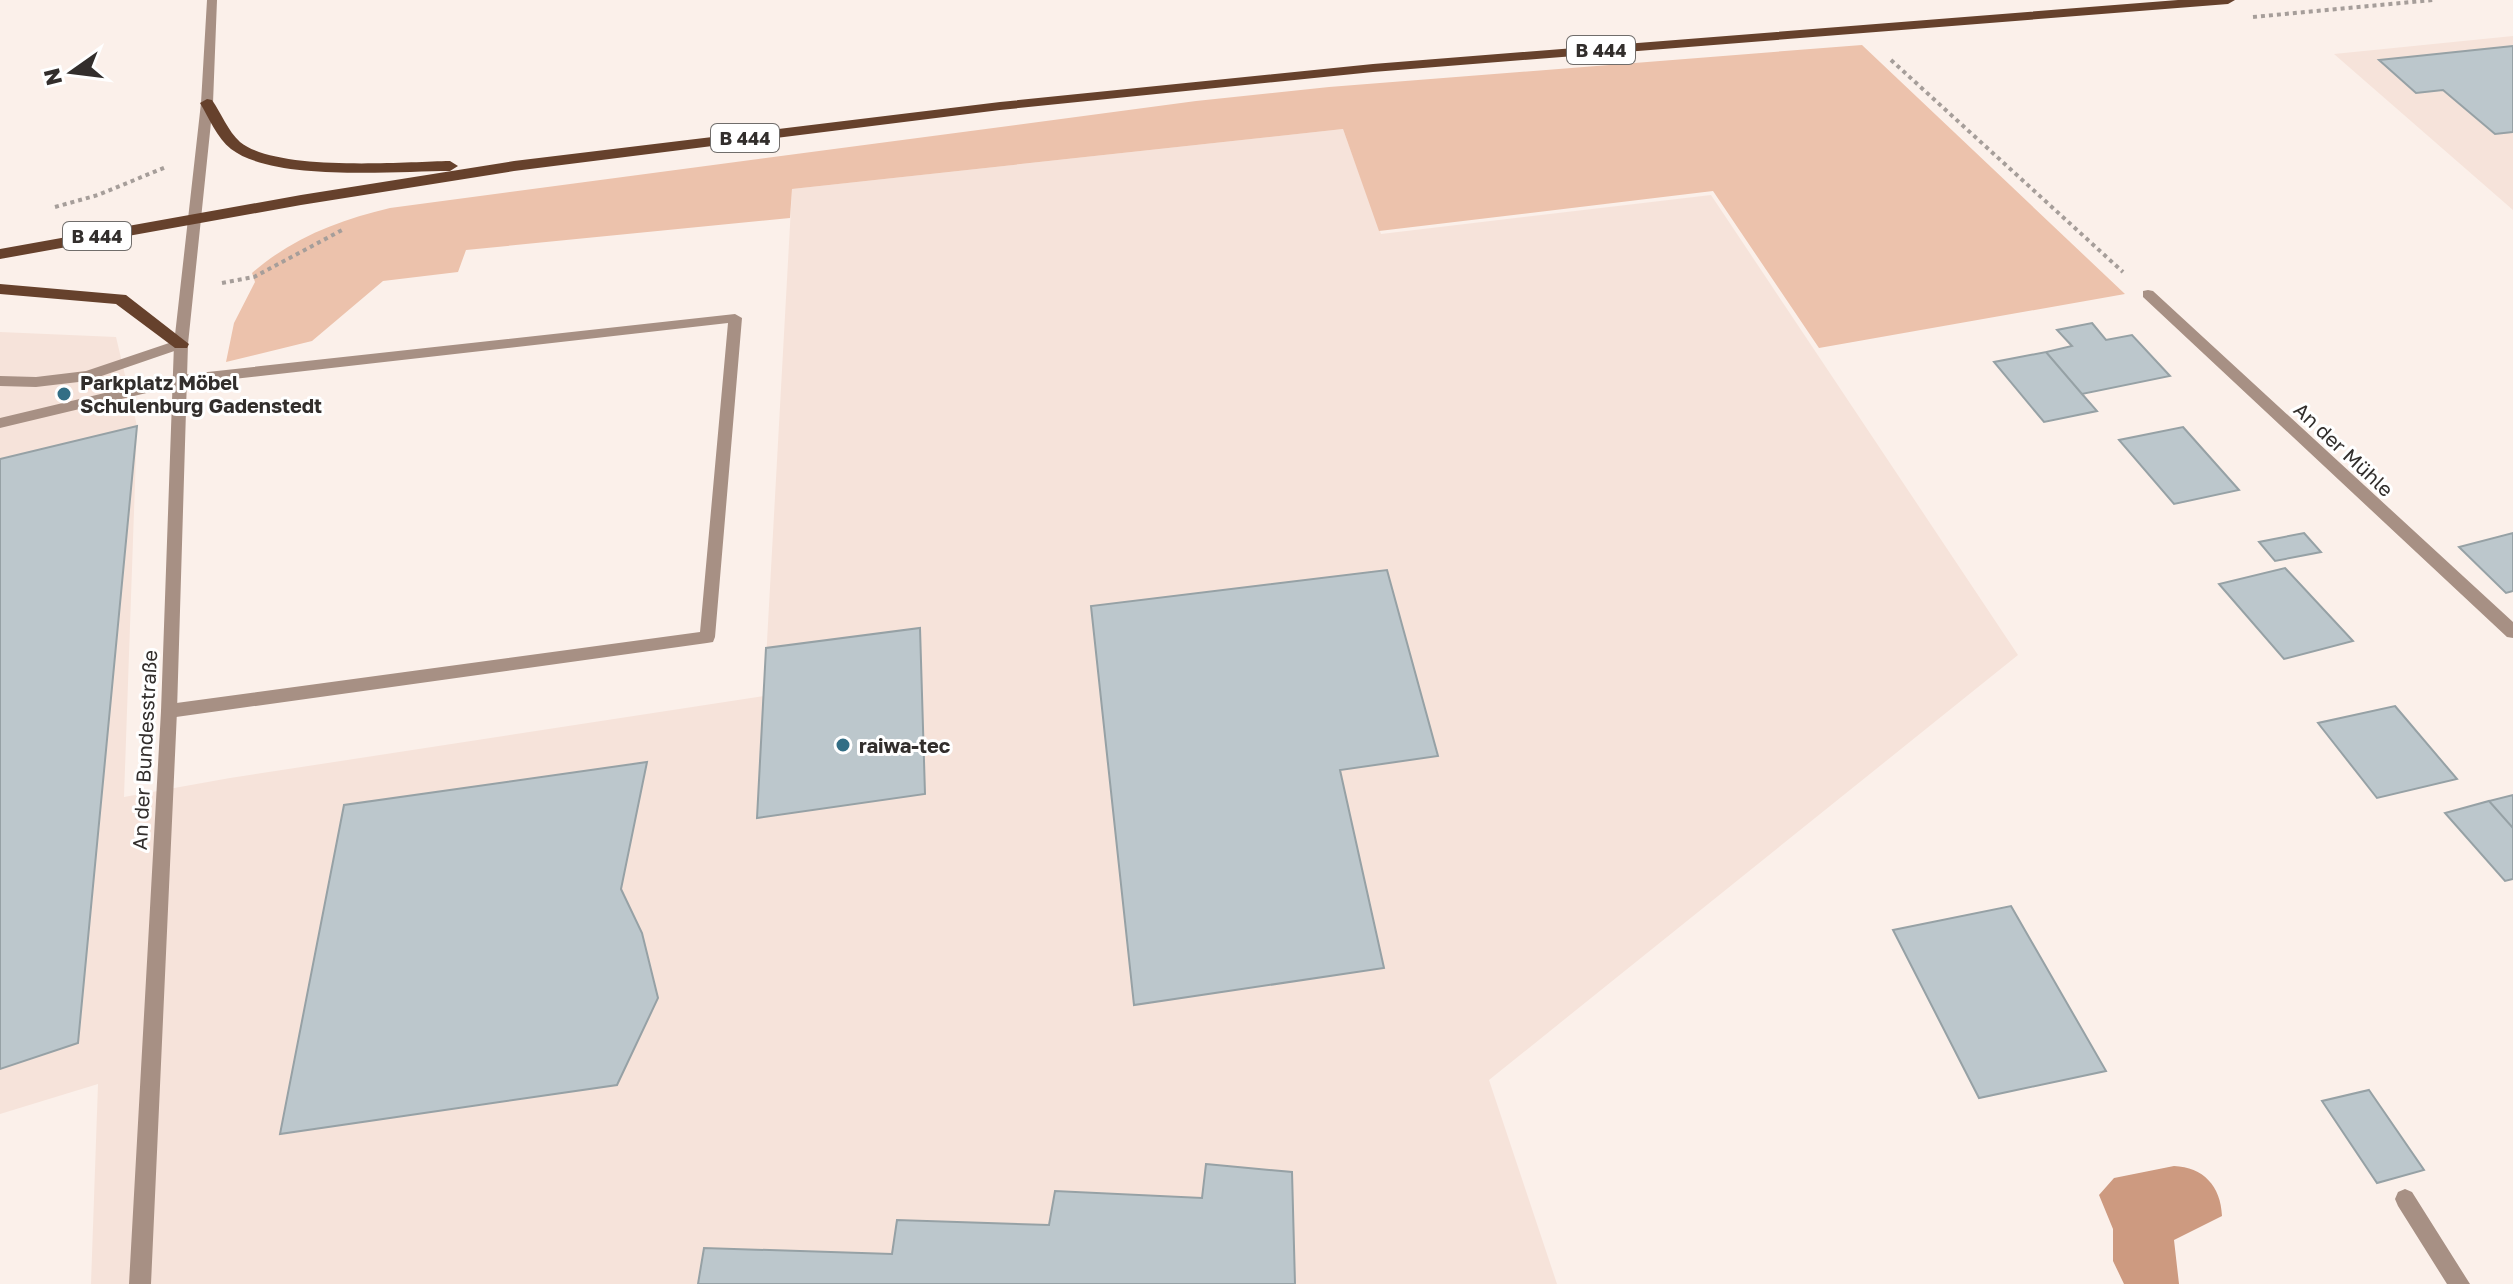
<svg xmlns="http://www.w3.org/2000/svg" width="2513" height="1284" viewBox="0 0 2513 1284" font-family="'Golos Text',sans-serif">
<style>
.built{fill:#f6e3da}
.green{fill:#ecc2ac}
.water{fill:#cd9a80}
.building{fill:#bcc7cc;stroke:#96a1a5;stroke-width:2}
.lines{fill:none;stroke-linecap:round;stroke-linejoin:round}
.path{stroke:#a69e9a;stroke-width:4;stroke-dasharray:4 4;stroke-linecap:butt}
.lane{fill:#a79084;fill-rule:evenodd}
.street{fill:#a79084;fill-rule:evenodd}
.primary{fill:#66412c;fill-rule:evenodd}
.poi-dot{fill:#326e85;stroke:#fff;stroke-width:3}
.labels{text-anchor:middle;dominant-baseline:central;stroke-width:6;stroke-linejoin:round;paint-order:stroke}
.shield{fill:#fff;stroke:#706d6b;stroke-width:2}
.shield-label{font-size:18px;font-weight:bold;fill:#322e2c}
.poi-label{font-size:20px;font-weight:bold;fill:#322e2c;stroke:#fff;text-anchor:start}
.street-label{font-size:20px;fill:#322e2c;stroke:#fff}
</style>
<rect width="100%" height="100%" fill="#fbf0ea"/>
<path class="built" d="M2513,36V210L2334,54Z
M1343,129L1381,234L1711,195L2018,655L1489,1080L1557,1284H91L98,1084L0,1114V332L116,337L137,426L124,797L230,778L764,696L792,189Z"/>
<path class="green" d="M1862,45L2125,294L1819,348L1713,191L1379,231L1343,129L792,189L790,218L466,250L458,272L383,281L312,341L226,362L234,323L255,282L252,273C292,238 339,220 390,208L1196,101L1329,87Z"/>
<path class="water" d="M2174,1166C2203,1167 2221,1186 2222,1216L2174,1240L2179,1284H2124L2113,1261V1229L2099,1195L2114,1178Z"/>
<path class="building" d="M2513,46V132L2495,134L2443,90L2416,93L2379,60Z
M2092,323L2106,340L2132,335L2170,376L2082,394L2046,352L2072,346L2057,330Z
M2046,352L2082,394L2097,411L2044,422L1994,362Z
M137,426L78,1043L0,1069V459Z
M2183,427L2239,490L2174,504L2119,440Z
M2304,533L2321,552L2275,561L2259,542Z
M2513,533V591L2506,593L2459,547Z
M2285,568L2353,641L2284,659L2219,584Z
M1387,570L1438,756L1340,770L1384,968L1134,1005L1091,606Z
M920,628L925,794L757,818L766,648Z
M2395,706L2457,779L2377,798L2318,723Z
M647,762L621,889L642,933L658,998L617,1085L280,1134L344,805Z
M2513,795V828L2489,801Z
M2489,801L2513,828V879L2505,881L2445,813Z
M2011,906L2106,1071L1979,1098L1893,930Z
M2369,1090L2424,1170L2377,1183L2322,1101Z
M1206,1164L1292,1172L1295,1284H698L704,1248L892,1254L897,1220L1049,1225L1055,1191L1202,1198Z"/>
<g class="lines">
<path class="path" d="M2253,17L2433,0
M1891,60L2123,272
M55,207L98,195L166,167
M222,283L254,277L344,229"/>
<path class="lane" d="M735,314L742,318L715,637L713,642L707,643L169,718L163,716L161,711L163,706L169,704L700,632L728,323L180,385L0,428V418L180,375Z
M181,339L186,341V347L87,381L36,387L0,386V376L36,377L86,371Z
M2405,1189L2412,1192L2470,1284H2447L2398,1206L2395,1199L2398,1192Z"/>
<path class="street" d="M207,0H217L213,103L188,344L177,711L151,1284H129L161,711L174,344L201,103Z
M2148,290L2153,291L2513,622V638L2507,637L2143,297V291Z"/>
<path class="primary" d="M2178,0H2235L2228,4L1373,72L1000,110L514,171L301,205L0,259V249L301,195L514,161L1000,102L1373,64Z
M207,99L212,100C221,113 228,131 240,142C277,172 401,162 450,161L458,166L450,171C396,171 274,182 231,149C217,138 209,118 200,103Z
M0,284L126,295L189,344L187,348H175L116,304L0,294Z"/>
</g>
<g class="poi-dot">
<circle cx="64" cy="394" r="8"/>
<circle cx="843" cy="745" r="8"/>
</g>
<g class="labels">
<g class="shield">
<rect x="1567" y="36" width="68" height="28" rx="6"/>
<rect x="711" y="124" width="68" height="28" rx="6"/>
<rect x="63" y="222" width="68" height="28" rx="6"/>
</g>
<g class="shield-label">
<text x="1601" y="50">B 444</text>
<text x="745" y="138">B 444</text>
<text x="97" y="236">B 444</text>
</g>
<g class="poi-label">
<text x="80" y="382">Parkplatz Möbel<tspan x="80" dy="23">Schulenburg Gadenstedt</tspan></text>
<text x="859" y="745">raiwa-tec</text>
</g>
<g class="street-label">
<text transform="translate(2344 449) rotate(43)">An der Mühle</text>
<text transform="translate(144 750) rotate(-87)">An der Bundesstraße</text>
</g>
</g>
<g transform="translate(72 72) rotate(256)" stroke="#ffffff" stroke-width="6" paint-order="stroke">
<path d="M0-6L14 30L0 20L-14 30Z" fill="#322e2c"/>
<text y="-12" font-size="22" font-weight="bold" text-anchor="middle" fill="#322e2c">N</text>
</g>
</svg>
